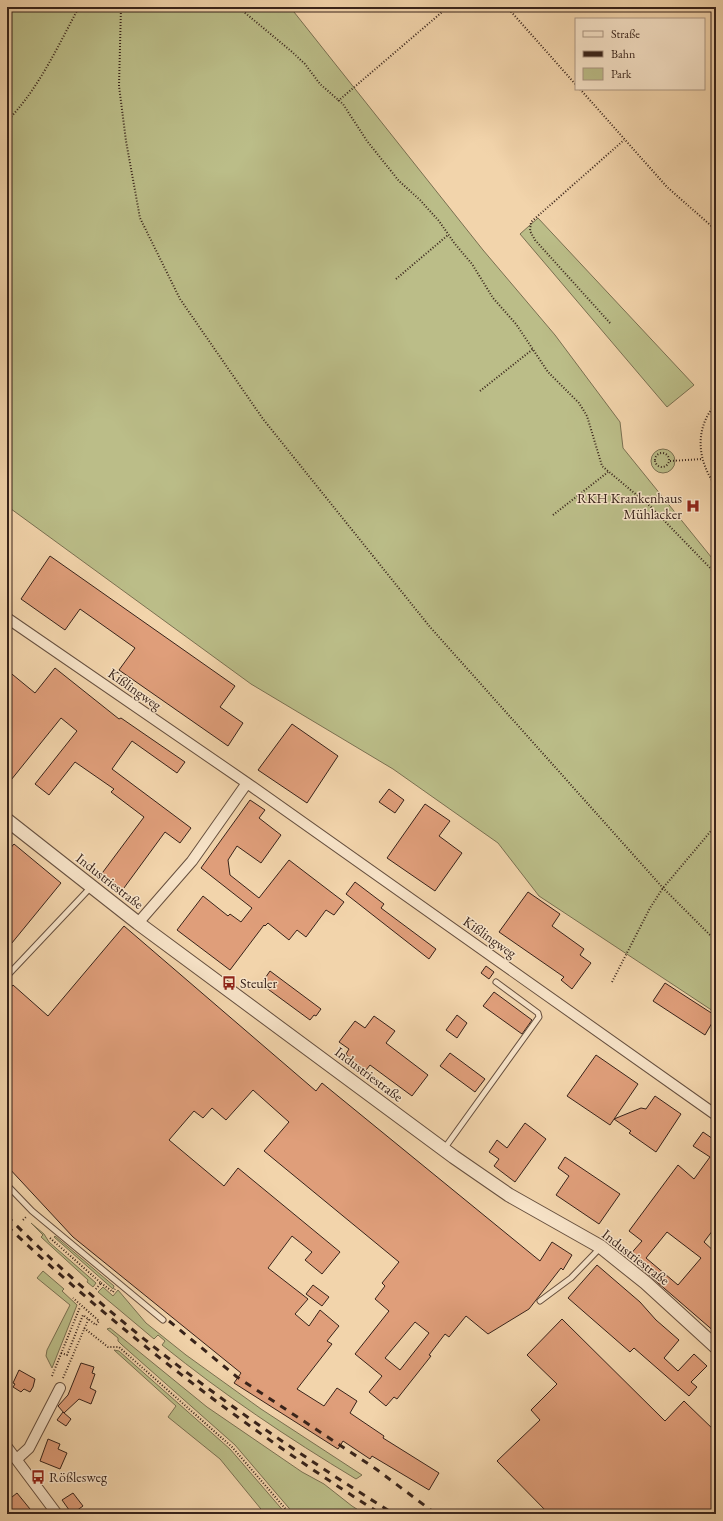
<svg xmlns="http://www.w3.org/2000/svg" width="723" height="1521" viewBox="0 0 723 1521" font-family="'EB Garamond',serif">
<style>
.green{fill:#bbbd88;stroke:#7a7051}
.building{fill:#df9e7a;stroke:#38231a;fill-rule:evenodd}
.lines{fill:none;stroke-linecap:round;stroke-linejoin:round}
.service-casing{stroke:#664f3e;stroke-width:7}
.minor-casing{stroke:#664f3e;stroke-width:12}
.tertiary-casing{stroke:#664f3e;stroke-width:15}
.path{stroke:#38231a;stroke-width:2;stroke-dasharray:1 2;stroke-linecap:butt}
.service{stroke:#f7e3c8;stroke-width:5}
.minor{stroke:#f7e3c8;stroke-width:10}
.tertiary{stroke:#f7e3c8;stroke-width:13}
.rail{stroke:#38231a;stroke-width:3;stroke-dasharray:7 7;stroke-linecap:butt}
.labels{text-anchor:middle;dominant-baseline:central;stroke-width:3;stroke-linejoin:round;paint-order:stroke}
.poi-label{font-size:14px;fill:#38231a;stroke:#f7e3c8;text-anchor:start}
.street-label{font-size:14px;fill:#38231a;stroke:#f7e3c8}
</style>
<rect width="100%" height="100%" fill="#f2d4ab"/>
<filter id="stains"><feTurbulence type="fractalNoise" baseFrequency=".005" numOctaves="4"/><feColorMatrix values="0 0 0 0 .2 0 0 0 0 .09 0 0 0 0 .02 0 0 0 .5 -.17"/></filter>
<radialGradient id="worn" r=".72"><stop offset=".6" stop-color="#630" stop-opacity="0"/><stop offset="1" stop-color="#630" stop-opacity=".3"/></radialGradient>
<path class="green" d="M7,7H290L483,250L555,335L620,422L623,448L716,563V1013L539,896L498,843L393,769L251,684L7,506Z
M538,218L694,385L667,407L520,234Z
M651 461a12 12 0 1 1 24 0a12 12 0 1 1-24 0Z
M31,1223L44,1234L49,1242L96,1283L93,1287L87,1282L88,1280L41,1237L43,1235Z
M55,1236L114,1286L113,1289L54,1237Z
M43,1271L64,1289L62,1291L77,1305L52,1368L46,1356L47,1350L70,1305L37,1278Z
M103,1287L113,1296L118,1290L146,1323L186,1355L261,1409L362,1475L356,1479C288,1438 224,1395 162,1345L165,1341L158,1335L154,1339L98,1292Z
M110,1328L207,1407L302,1472L324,1484L352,1506L363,1513L370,1514H294L235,1445L122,1345L118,1341V1338L107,1329Z
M114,1350L119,1351L230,1449L286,1514H265L220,1459L168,1417L176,1406Z"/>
<path class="building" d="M50,556L235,686L220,707L243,723L228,746L119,670L135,648L80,609L65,630L21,599Z
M55,668L119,719L121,718L185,762L177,773L132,741L112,769L191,828L180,843L165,832L121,892L100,876L144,817L111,792L114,789L75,762L49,795L35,784L77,731L61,718L7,785V670L35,693Z
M292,724L338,756L307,803L258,770Z
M389,789L404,800L395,813L379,802Z
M250,800L265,810L259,818L281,835L261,863L237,846L228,860L230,875L259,898L289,860L344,902L334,915L326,910L306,937L297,930L289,940L268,923L265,926L264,925L230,970L177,930L203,896L228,916L230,914L241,922L252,908L201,868Z
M425,804L450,821L439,836L462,853L435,891L387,858Z
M14,844L61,883L7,949V852Z
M355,882L384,904L381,908L436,949L429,959L346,894Z
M528,892L560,914L552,926L584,949L580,955L591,963L572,989L561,980L564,977L499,932Z
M124,926L316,1091L322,1083L540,1261L552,1242L572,1255L563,1270L561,1268L529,1309L488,1334L466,1316L449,1337L445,1334L429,1355L431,1356L397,1399L394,1397L386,1406L369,1392L382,1376L355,1354L389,1311L375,1299L385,1286L382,1283L399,1262L264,1151L289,1122L253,1090L226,1120L212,1108L203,1118L194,1111L169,1140L224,1186L238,1168L340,1252L322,1274L305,1260L312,1252L292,1236L268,1268L308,1299L295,1314L309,1326L320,1310L339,1326L327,1341L332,1344L297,1389L324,1406L337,1388L357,1401L350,1413L384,1436L383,1438L439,1473L429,1490L372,1456L370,1459L343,1441L338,1449L234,1383L241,1373L73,1237L7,1166V992L13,985L48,1016ZM415,1322L429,1333L400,1370L385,1358Z
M486,966L494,972L489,979L481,973Z
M270,971L321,1009L316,1016L314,1015L310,1020L261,984Z
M665,983L716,1016L705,1035L653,1001Z
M494,992L532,1020L522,1034L483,1006Z
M457,1015L467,1023L457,1038L446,1030Z
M374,1016L395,1031L386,1043L428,1075L412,1096L370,1065L363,1074L346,1054L349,1049L339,1042L355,1021L365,1028Z
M450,1053L485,1079L475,1092L440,1066Z
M596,1055L638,1084L610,1125L567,1096Z
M655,1096L681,1114L656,1152L629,1133L631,1131L614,1119L641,1108L646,1109Z
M525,1123L546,1139L515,1182L494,1166L499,1159L489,1152L497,1140L507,1148Z
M703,1132L716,1141V1226L704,1242L716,1253V1333L628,1257L642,1241L629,1231L678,1165L694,1179L710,1157L693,1146ZM667,1232L701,1258L678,1285L646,1258Z
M565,1157L620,1194L599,1224L556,1195L569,1176L558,1168Z
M597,1265L640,1302L656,1320L679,1340L664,1358L678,1371L694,1354L707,1366L691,1382L697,1387L689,1396L634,1348L630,1352L568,1298Z
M313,1285L329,1297L322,1306L306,1294Z
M562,1319L665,1421L684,1401L716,1432V1514H549L497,1461L540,1420L531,1410L557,1384L527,1355Z
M81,1363L94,1367L92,1373L95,1374L90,1388L96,1391L91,1404L79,1399L64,1413L58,1406L68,1395Z
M19,1370L35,1379L33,1387L30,1392L24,1389L21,1392L13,1387L15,1384L13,1383Z
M63,1412L71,1419L66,1426L57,1420Z
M48,1439L60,1444L58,1449L67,1453L60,1469L40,1461Z
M17,1493L30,1509L24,1514H15L7,1504V1501Z
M73,1493L83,1506L72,1514L62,1500Z"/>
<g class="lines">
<defs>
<path id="service" d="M7,976L91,887
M444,1149L539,1017L538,1013L496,982
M7,1185L32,1211L163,1320
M540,1301L571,1278L601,1247"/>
<path id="minor" d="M7,618L247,783L716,1115
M138,923L192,861L247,783
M7,1447L57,1514
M17,1459L29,1448L60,1388"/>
<path id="tertiary" d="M7,820L138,923L454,1157L509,1195L601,1247L646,1283L716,1347"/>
</defs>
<use href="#service" class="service-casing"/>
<use href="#minor" class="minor-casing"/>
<use href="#tertiary" class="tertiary-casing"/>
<path class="path" d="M121,7L119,86L126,141L140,218L180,299L263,419L430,627L663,888L716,941
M238,7L291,51L305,64L320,84L343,104L367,141L399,181L420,200L439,221L455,244L472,264L493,298L516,324L548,372L579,403L587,416L602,466L651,507L716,574
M507,7L576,85
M580,89L667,187L716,230
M338,101L448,7
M7,121C38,90 58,46 79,7
M396,279L448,235
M610,323L535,240L530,231L531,222L624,140
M480,391L533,349
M716,404C694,428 697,461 716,486
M655 460a7 7 0 1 1 14 0a7 7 0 1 1-14 0Z
M670,461L702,459
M553,515L608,472
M612,982L650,908L663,888L716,825
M23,1220L27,1216
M50,1238L101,1283L95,1290
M101,1283L113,1292L115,1289
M84,1328L108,1347H119L232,1447L290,1514
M61,1353L67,1355L83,1315L96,1325L99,1321L73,1298
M52,1376L80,1307
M63,1378L89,1318"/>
<use href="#service" class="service"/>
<use href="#minor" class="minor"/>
<use href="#tertiary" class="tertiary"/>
<path class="rail" d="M7,1216C122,1332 256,1428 394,1514
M7,1226C123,1335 246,1429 381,1514
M169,1321L237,1377L376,1469L436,1514"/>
</g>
<defs>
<symbol id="hospital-bare" viewBox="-9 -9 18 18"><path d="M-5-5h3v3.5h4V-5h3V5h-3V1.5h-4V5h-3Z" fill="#8f2418" stroke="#f7e3c8" stroke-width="2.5" paint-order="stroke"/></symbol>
<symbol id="bus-bare" viewBox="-9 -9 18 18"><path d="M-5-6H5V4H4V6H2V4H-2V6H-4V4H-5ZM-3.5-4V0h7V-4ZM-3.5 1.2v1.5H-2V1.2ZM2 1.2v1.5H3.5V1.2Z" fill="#8f2418" stroke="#f7e3c8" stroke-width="2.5" paint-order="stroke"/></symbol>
</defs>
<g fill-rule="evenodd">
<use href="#hospital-bare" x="683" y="496" width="20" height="20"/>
<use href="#bus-bare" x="219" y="973" width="20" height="20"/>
<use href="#bus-bare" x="28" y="1467" width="20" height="20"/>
</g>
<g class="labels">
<g class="poi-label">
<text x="682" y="498" text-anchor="end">RKH Krankenhaus<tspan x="682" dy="16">Mühlacker</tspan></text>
<text x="240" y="983">Steuler</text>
<text x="49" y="1477">Rößlesweg</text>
</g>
<g class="street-label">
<text transform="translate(135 689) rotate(35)">Kißlingweg</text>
<text transform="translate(110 881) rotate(38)">Industriestraße</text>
<text transform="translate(490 937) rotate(35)">Kißlingweg</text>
<text transform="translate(369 1074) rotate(37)">Industriestraße</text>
<text transform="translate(636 1257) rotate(38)">Industriestraße</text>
</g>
</g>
<rect width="723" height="1521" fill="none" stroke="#f2d4ab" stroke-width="24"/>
<rect x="8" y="8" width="707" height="1505" fill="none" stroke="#38231a" stroke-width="2"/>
<rect x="12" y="12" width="699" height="1497" fill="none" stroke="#38231a"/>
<rect x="575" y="18" width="130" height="72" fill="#f7e3c8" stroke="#ab9682"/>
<rect x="583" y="31" width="20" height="6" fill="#f7e3c8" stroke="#ab9682"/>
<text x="611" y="38" font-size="12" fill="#38231a">Straße</text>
<rect x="583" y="51" width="20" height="6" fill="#38231a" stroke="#ab9682"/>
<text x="611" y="58" font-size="12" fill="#38231a">Bahn</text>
<rect x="583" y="68" width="20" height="12" fill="#bbbd88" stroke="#ab9682"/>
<text x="611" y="78" font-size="12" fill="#38231a">Park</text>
<rect width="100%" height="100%" filter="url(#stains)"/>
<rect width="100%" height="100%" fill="url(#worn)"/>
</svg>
